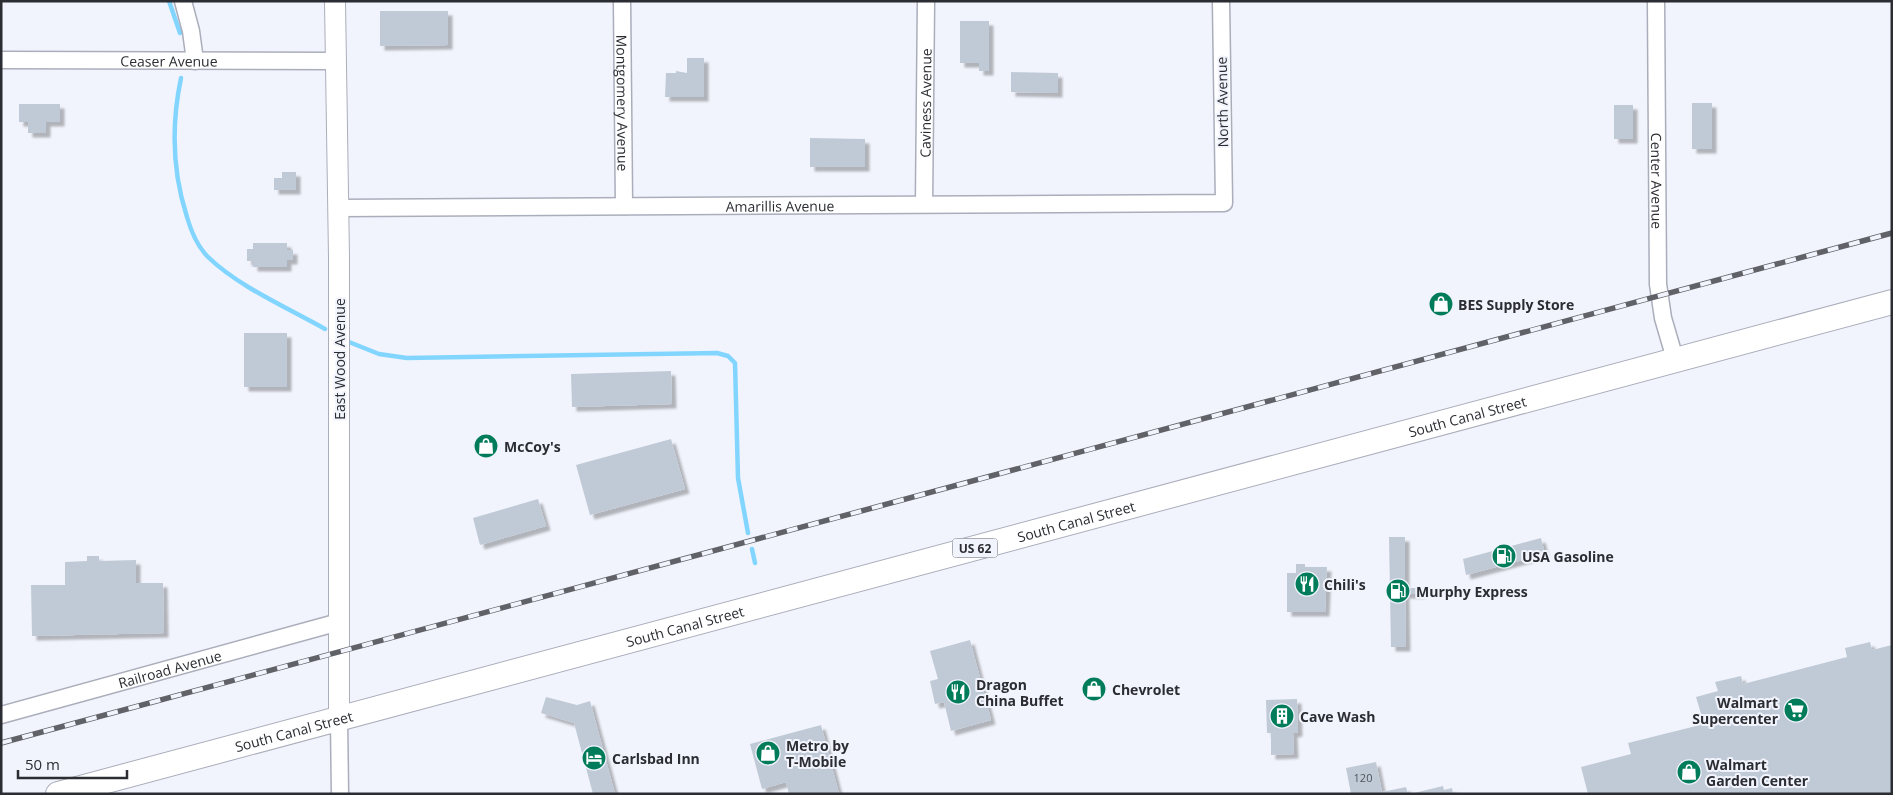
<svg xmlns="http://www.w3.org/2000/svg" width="1893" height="795" viewBox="0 0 1893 795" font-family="'Open Sans',sans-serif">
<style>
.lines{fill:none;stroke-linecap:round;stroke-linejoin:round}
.stream{stroke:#82d5ff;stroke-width:4.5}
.building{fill:#c0cad6;filter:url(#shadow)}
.minor-casing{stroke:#aaaebb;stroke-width:19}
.major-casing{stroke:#aaaebb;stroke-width:22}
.highway-casing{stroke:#aaaebb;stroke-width:26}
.minor{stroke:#fff;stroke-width:16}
.major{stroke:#fff;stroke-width:20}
.highway{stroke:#fff;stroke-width:24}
.rail-casing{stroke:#606268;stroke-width:5.5}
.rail{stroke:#f2f4fd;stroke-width:4;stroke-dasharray:11;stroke-linecap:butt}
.labels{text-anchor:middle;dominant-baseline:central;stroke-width:4;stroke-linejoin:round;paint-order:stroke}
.number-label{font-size:11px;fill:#50545b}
.shield{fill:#f2f4fd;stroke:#67696f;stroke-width:1}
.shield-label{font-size:12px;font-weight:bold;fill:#2b2d32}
.street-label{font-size:14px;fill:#2b2d32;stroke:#f2f4fd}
.poi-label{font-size:14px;font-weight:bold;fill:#2b2d32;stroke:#f2f4fd;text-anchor:start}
</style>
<defs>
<filter id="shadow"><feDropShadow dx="4.5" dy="4.5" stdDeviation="1" flood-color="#0004"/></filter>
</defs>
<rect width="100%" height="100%" fill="#f2f4fd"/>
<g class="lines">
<path class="stream" d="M169,1L180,33
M181,78C171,126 172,171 187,217C191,231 198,247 208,257C239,287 288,308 325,329
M349,342L379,354L407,358L717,353L728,356L735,363L738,478L748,533
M752,549L755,563"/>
</g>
<path class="building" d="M380,11H448V45L380,46Z
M960,21H989V71H979V63H960Z
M687,58H704V97H665L666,73H676V71L687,73Z
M1011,72L1058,73V93L1011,92Z
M1692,103H1712V149H1692Z
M19,104H60V122H46V133H28V122H19Z
M1614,105H1633V139H1614Z
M810,138L865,139V167H810Z
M282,172H296V190H274V178H282Z
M253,243H287V250H293V260H287V267H253V261H247V249H253Z
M244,333H287V387H244Z
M671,371L672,404L572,407L571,374Z
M671,439L685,489L590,515L576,465Z
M538,499L546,526L480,545L473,518Z
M1389,537H1405V588H1421V594H1405L1406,647H1391Z
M1541,538L1545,554L1466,575L1463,559Z
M87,556H99V561L136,560V583H163L164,633L32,636L31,585H65V562L87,561Z
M1296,564H1305V567H1327L1325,612H1287V573H1296Z
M970,640L991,720L951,731L944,702L935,704L930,681L938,679L930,651Z
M1870,642L1872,650L1892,645V794H1588L1581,767L1631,754L1628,743L1704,724L1696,697L1718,691L1715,682L1741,676L1743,684L1847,657L1845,648Z
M546,697L577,705L590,701L615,794H593L574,723L541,713Z
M1297,699L1298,732L1293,733L1294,754L1271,755V733H1267L1266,700Z
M821,725L839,794H789L786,782L762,789L750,744Z
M1376,762L1382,792L1406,787L1408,794H1351L1346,768Z
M1443,786L1444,790L1452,788L1453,794H1410Z"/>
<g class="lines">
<defs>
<g id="minor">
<path d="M183,1L191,31L195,61"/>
<path id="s1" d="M622,1L624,206"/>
<path id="s2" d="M1656,1L1658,284L1663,318L1675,359"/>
<path id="s3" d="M1,60L336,61"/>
<path id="s4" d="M924,204L926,1"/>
<path id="s5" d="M338,208L1224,203L1221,1"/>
<path id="s6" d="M1,715L339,622"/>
<path d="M339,718L340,794"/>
</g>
<path id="major" d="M335,1L339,257V718"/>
<g id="highway">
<path id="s7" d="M58,794L1892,302"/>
</g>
</defs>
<use href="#minor" class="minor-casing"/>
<use href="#major" class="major-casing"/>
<use href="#highway" class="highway-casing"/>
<use href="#minor" class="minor"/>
<use href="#major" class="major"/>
<use href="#highway" class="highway"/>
<defs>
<path id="rail" d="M1,743L1892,233"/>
</defs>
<use href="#rail" class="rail-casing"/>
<use href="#rail" class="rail"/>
</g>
<defs>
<symbol id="shop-disc" viewBox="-11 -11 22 22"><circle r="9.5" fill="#007c5a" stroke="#f2f4fd"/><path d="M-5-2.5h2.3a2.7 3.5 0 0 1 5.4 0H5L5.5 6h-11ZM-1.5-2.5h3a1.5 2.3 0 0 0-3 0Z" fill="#fff"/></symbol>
<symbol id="fuel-disc" viewBox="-11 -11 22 22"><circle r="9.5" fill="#007c5a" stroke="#f2f4fd"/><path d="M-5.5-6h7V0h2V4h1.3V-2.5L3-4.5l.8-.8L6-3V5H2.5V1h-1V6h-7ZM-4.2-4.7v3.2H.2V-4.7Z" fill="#fff"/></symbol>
<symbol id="restaurant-disc" viewBox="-11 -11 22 22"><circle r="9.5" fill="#007c5a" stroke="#f2f4fd"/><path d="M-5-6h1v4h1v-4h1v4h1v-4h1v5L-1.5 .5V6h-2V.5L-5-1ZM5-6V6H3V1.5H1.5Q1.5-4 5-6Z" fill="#fff"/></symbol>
<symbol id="supermarket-disc" viewBox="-11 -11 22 22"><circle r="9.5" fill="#007c5a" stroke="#f2f4fd"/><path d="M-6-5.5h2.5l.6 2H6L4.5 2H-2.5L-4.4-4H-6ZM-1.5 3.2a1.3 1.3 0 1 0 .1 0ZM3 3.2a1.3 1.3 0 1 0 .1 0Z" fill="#fff"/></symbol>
<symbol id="building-disc" viewBox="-11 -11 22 22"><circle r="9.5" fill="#007c5a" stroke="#f2f4fd"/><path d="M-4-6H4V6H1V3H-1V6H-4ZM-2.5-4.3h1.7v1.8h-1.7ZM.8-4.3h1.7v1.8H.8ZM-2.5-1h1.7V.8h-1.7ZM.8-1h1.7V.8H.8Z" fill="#fff"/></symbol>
<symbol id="hotel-disc" viewBox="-11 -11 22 22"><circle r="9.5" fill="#007c5a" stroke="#f2f4fd"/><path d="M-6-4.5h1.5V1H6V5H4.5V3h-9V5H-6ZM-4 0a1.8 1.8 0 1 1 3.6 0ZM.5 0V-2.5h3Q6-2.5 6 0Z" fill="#fff"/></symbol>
</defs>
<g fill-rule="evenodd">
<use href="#shop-disc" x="1427" y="290" width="28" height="28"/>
<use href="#shop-disc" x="472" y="432" width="28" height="28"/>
<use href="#fuel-disc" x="1490" y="542" width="28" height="28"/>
<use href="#restaurant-disc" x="1293" y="570" width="28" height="28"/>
<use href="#fuel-disc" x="1384" y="577" width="28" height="28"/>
<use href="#shop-disc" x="1080" y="675" width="28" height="28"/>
<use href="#restaurant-disc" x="944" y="678" width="28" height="28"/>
<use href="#supermarket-disc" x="1782" y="696" width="28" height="28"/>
<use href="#building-disc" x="1268" y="702" width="28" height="28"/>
<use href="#shop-disc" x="754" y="739" width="28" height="28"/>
<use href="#hotel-disc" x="580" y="744" width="28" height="28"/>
<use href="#shop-disc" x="1675" y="758" width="28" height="28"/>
</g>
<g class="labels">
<g class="number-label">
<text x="1363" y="777">120</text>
</g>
<rect class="shield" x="952.5" y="538.5" width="45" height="19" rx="4"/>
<g class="shield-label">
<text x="975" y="548">US 62</text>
</g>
<g class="street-label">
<text stroke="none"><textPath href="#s3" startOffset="168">Ceaser Avenue</textPath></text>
<text transform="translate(1222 102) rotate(-91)">North Avenue</text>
<text stroke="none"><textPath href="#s4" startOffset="101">Caviness Avenue</textPath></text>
<text stroke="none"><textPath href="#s1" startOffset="102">Montgomery Avenue</textPath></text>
<text stroke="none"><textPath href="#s2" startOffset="180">Center Avenue</textPath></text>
<text stroke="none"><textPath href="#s5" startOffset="442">Amarillis Avenue</textPath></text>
<text transform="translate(339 359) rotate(-90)">East Wood Avenue</text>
<text stroke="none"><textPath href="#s7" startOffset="1459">South Canal Street</textPath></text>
<text stroke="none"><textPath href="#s7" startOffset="1054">South Canal Street</textPath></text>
<text stroke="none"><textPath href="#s7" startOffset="649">South Canal Street</textPath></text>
<text stroke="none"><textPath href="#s6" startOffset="175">Railroad Avenue</textPath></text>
<text stroke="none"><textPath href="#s7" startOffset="244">South Canal Street</textPath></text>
</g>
<g class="poi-label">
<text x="1458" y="304">BES Supply Store</text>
<text x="504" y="446">McCoy's</text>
<text x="1522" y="556">USA Gasoline</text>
<text x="1324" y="584">Chili's</text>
<text x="1416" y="591">Murphy Express</text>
<text x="976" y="684">Dragon<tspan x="976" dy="16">China Buffet</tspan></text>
<text x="1112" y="689">Chevrolet</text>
<text x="1778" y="702" text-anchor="end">Walmart<tspan x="1778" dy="16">Supercenter</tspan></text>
<text x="1300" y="716">Cave Wash</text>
<text x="786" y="745">Metro by<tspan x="786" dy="16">T-Mobile</tspan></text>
<text x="612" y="758">Carlsbad Inn</text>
<text x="1706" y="764">Walmart<tspan x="1706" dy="16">Garden Center</tspan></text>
</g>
</g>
<rect width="1893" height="795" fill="none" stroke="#2b2d32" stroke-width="5"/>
<path d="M18 770v8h109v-8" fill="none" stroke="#2b2d32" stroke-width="2.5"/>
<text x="25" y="770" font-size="15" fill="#2b2d32" stroke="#f2f4fd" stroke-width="4" paint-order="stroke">50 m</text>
</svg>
